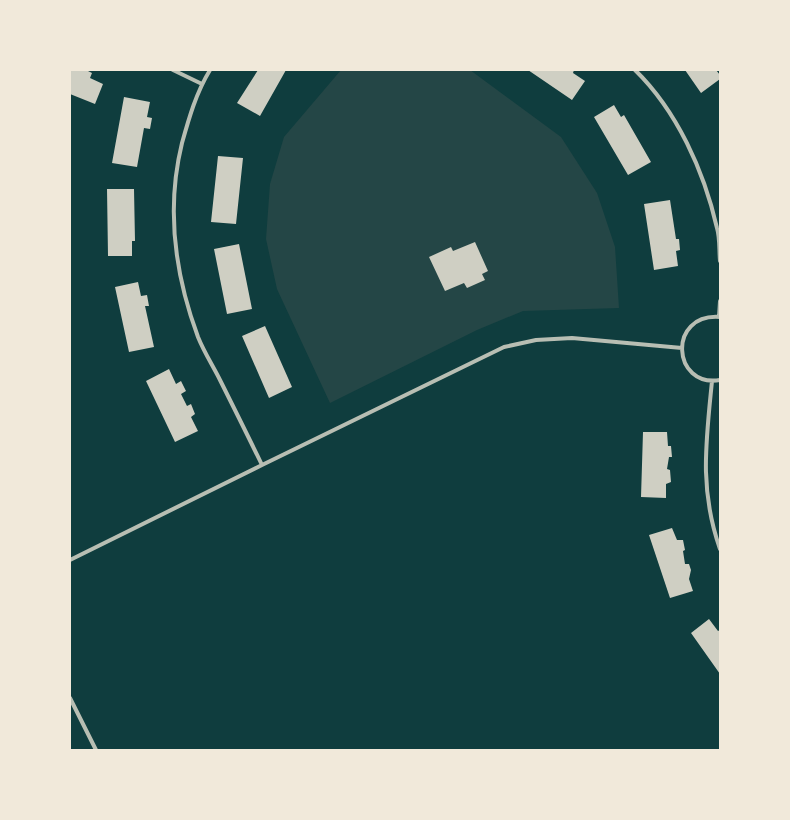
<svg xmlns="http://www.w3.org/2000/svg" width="790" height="820" viewBox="0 0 790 820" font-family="Helvetica,sans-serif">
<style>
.green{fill:#244646}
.building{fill:#cfcfc3}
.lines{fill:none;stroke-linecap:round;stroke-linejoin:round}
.minor{stroke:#b8beb3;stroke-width:4}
</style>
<rect width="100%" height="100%" fill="#0f3d3e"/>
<path class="green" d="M341,70H470L561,137L597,193L615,247L619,308L523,311L477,330L330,403L277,289L266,239L270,184L284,137Z"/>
<path class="building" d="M70,70H86L92,73L90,78L103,84L95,104L70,94Z
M258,70H286L260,116L237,103Z
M528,70H574L573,73L585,81L572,100Z
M685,70H716L720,75V79L701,93Z
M124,97L150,102L147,117L152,118L150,129L144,128L137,167L112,163Z
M614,105L621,117L624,115L651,162L628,175L594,117Z
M218,156L243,158L236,224L211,222Z
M107,189H134L135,241H132V256H108Z
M670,200L676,239H679L680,250L676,251L678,266L654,270L644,204Z
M475,242L488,271L482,274L485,280L467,288L464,283L445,291L429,257L451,247L453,251Z
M239,244L252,309L227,314L214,249Z
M138,282L141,296L147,295L149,306H145L154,347L129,352L115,287Z
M265,326L292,387L269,398L242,336Z
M169,369L176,384L181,381L186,391L181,394L187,406L191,404L195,414L191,417L198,431L175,442L146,381Z
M643,432H667L668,446H671L672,457H669L667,469L670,470L671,482L666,484V498L641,497Z
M672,528L677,540H683L685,550L683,551L685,564H689L691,570L689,579L693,591L670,598L649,535Z
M709,619L718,631L720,630V674L691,633Z"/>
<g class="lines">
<path class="minor" d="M173,70L202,84
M210,70C196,93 189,118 182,143C166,208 175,275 198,337C204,352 213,366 220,380C234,408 248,436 262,465
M635,70C677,111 704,171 717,228C720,238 719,250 720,261
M719,317L720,301
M720,317C667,313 672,388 720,380
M712,381C706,442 699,489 720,549
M70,560L262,465L504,347L536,340L572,338L682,348
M70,698L96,750"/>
</g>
<rect width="790" height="820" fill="none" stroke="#f1e9da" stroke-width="142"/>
</svg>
